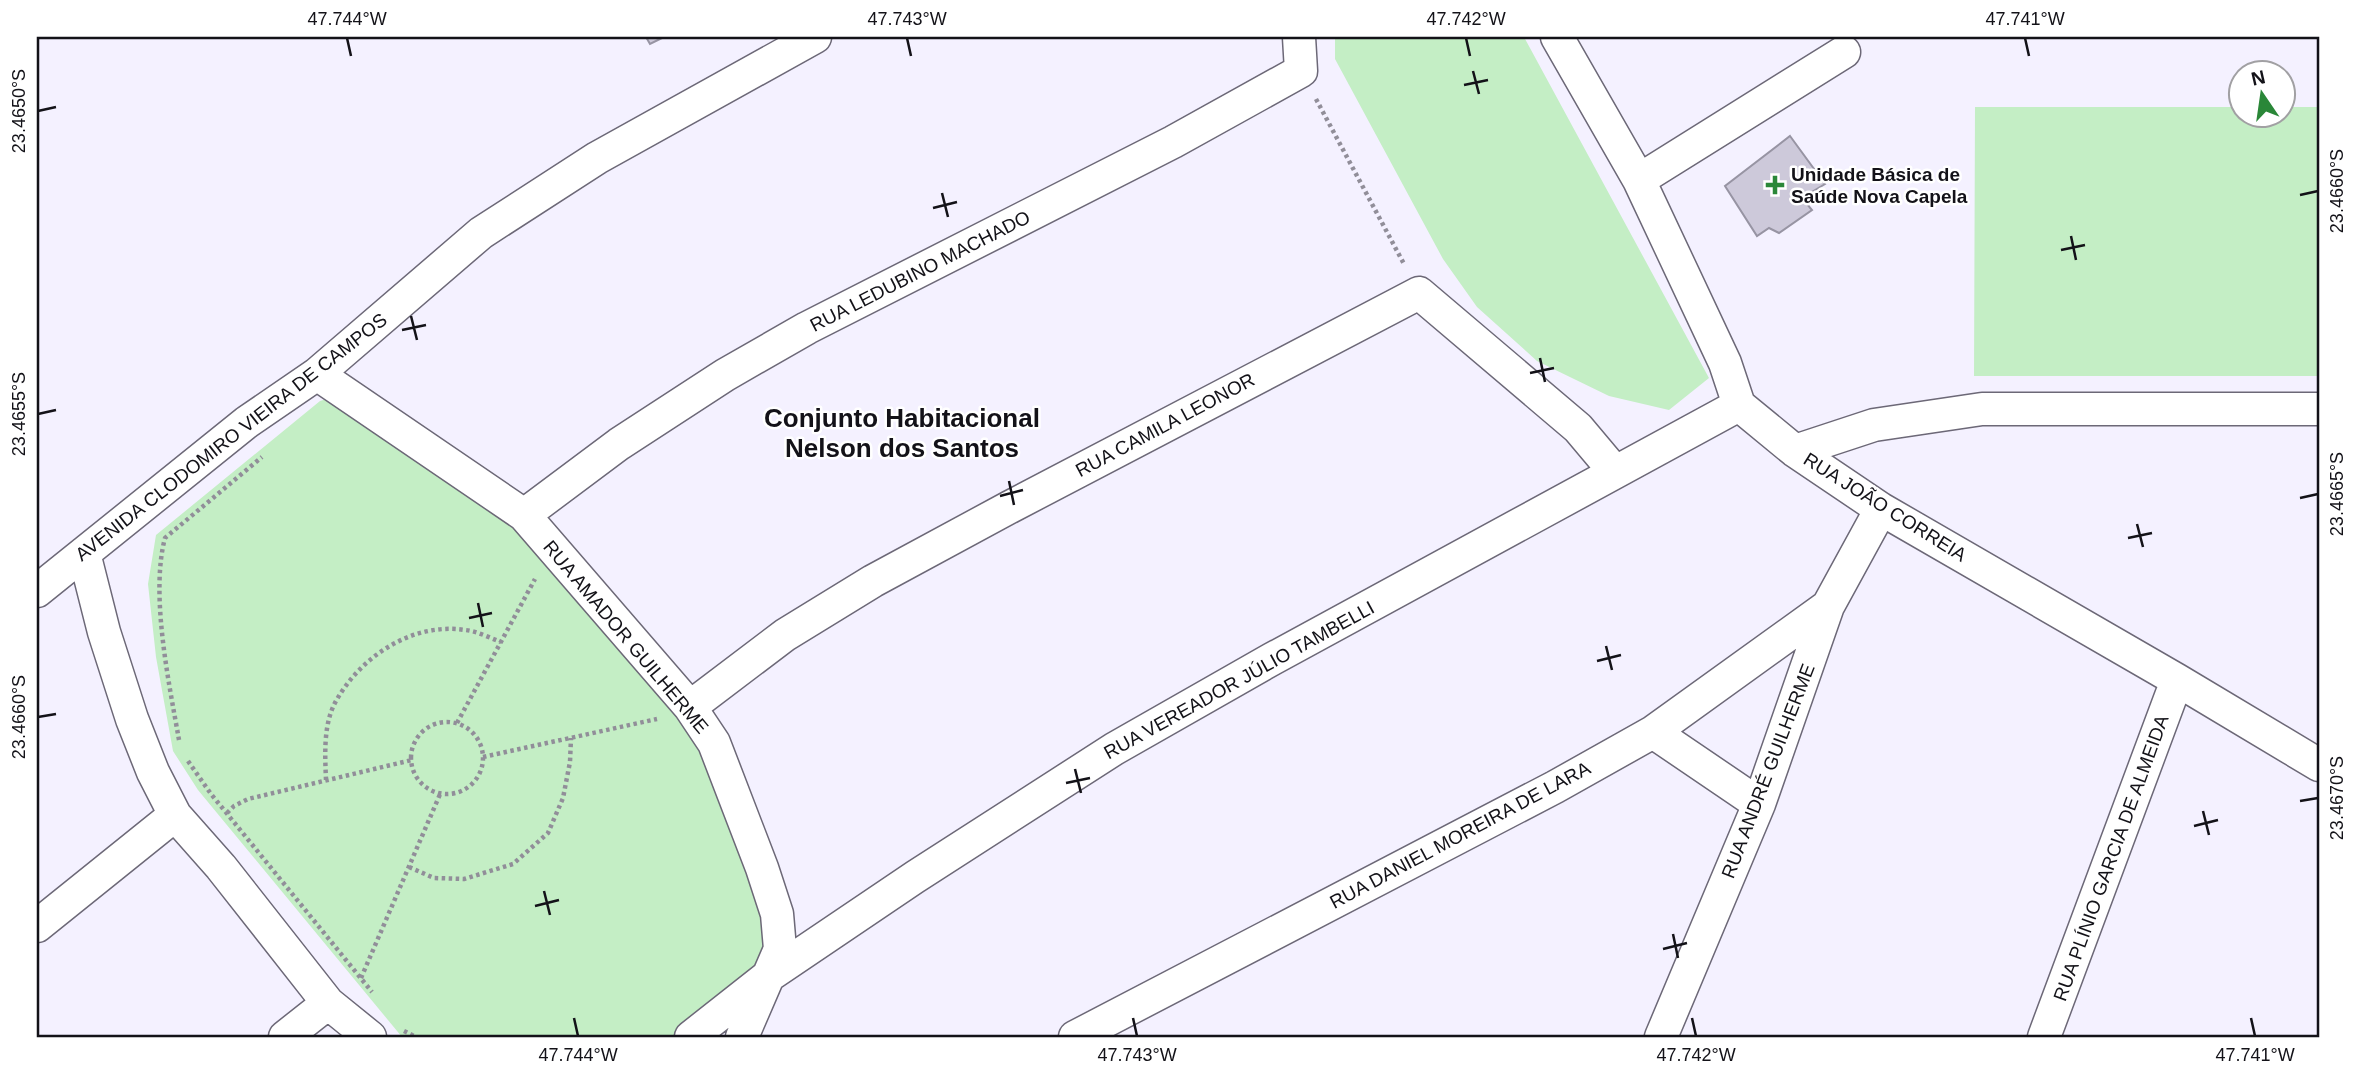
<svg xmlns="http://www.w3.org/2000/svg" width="2356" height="1074" viewBox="0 0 2356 1074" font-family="Arial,sans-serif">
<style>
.green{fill:#c4eec5}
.building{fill:#cdc9da;stroke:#9794a3;stroke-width:2}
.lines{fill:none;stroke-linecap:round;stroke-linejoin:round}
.minor-casing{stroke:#6c6877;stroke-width:35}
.path{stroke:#918e99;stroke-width:4.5;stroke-dasharray:3.5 3.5;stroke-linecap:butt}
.minor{stroke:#fff;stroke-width:32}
.ticks{fill:none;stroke:#131218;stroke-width:2.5}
.poi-dot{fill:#2a8738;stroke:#fff;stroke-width:2.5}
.labels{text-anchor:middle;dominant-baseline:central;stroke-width:5;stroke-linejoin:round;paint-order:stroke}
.poi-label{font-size:19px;font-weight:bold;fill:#131218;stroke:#fff;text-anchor:start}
.street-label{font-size:19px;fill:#131218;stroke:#fff}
.district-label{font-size:26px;font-weight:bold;fill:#131218;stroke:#fff}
.neatline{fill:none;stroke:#131218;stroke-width:2.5}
.ticks-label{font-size:18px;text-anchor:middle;fill:#131218}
</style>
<rect width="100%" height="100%" fill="#f4f1ff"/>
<path class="green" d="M1335,37H1524L1709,378L1669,410L1609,396L1537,361L1477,307L1443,259L1335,59Z
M1975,107H2240V116H2282L2283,107H2319V376H1974Z
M343,394L544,536L696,711L775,947L674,1037H402L198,790L173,751L156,657L148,584L156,535L320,401Z"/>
<path class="building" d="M646,37H664L650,44Z
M1790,136L1825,184L1802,198L1812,210L1779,233L1769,228L1757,236L1725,186Z"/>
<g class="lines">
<defs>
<path id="minor" d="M1557,37L1639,180L1725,363L1739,405L1795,451L1881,509L2177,680L2319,765
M1639,180L1844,52
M317,374L524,515L690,707L714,743L762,868L777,914L780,949L742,1037
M1795,451L1874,425L1982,409H2319
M524,515L619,444L725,375L807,328L1173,142L1301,71L1299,37
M84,553L104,632L132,719L153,772L175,815L221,867L328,1003L370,1037
M37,591L247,422L317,374L481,233L597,158L815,37
M690,707L785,635L873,581L1010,507L1419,293L1578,428L1615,472
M1653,732L1759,804
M37,926L175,815
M285,1037L328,1003
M691,1037L767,977L915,877L1114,749L1272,659L1739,405
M1075,1037L1555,787L1653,732L1828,606
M1661,1037L1759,804L1828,606L1881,509
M2044,1037L2177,680"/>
</defs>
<use href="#minor" class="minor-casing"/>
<path class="path" d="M1316,99L1404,264
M411 758a36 36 0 1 1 72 0a36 36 0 1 1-72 0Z
M457,723L535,579
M179,740C169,683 150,594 165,538L262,457
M483,757L657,719
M188,761L211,794L372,992
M326,780C325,755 323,724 336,701C361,656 413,622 465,630C477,631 490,638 501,642
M227,813L234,806L248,799L412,760
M409,867L434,878L464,879L513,864L548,833L563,798L570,762L571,738
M361,978L441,792
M404,1031L416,1037"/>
<use href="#minor" class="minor"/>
</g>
<path class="ticks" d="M347,38L351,56M907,38L911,56M1466,38L1470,56M2025,38L2029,56M1473,71L1479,94M1464,85L1488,80M38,111L56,107M942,193L948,217M2300,195L2318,191M933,208L957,202M2071,236L2076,260M2061,250L2085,245M411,316L417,340M402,330L426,325M1540,358L1545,382M1530,373L1554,368M38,414L56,410M1009,481L1014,505M1000,496L1023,490M2300,498L2318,494M2137,524L2143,547M2128,538L2152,533M478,603L483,627M469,618L492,613M1606,646L1612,670M1597,661L1621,655M38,717L56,714M1075,769L1081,793M1066,783L1090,778M2300,801L2318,798M2203,811L2209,835M2194,826L2218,820M544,891L550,915M535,906L559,900M1673,934L1678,958M1663,949L1687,943M574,1018L578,1036M1133,1018L1137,1036M1692,1018L1696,1036M2251,1018L2255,1036"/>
<path class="poi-dot" d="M1771.5 174.5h7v7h7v7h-7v7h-7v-7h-7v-7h7z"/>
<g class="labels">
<g class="poi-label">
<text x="1791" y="174">Unidade Básica de<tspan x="1791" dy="22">Saúde Nova Capela</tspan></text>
</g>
<g class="street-label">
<text transform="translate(920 271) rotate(-27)">RUA LEDUBINO MACHADO</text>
<text transform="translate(1165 425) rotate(-28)">RUA CAMILA LEONOR</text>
<text transform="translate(231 437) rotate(-38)">AVENIDA CLODOMIRO VIEIRA DE CAMPOS</text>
<text transform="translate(1885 507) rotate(32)">RUA JOÃO CORREIA</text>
<text transform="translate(626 637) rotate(50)">RUA AMADOR GUILHERME</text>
<text transform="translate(1239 680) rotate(-29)">RUA VEREADOR JÚLIO TAMBELLI</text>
<text transform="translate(1768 771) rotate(-69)">RUA ANDRÉ GUILHERME</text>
<text transform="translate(1460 835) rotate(-28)">RUA DANIEL MOREIRA DE LARA</text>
<text transform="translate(2111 858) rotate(-70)">RUA PLÍNIO GARCIA DE ALMEIDA</text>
</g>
<g class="district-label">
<text x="902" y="418">Conjunto Habitacional<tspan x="902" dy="30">Nelson dos Santos</tspan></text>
</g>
</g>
<rect width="2356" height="1074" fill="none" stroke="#ffffff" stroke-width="77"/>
<g transform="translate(2262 94) rotate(347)"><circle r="33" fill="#ffffff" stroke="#a1a0a3" stroke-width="2"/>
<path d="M0-5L12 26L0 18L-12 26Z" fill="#2a8738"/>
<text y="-10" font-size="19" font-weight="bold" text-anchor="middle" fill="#131218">N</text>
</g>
<rect x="38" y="38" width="2280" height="998" class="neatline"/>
<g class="ticks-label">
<text x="347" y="25">47.744°W</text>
<text x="907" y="25">47.743°W</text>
<text x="1466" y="25">47.742°W</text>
<text x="2025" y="25">47.741°W</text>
<text transform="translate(19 111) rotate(-90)" y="6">23.4650°S</text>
<text transform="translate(2337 191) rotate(-90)" y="6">23.4660°S</text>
<text transform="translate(19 414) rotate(-90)" y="6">23.4655°S</text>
<text transform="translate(2337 494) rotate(-90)" y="6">23.4665°S</text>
<text transform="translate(19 717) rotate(-90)" y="6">23.4660°S</text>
<text transform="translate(2337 798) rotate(-90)" y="6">23.4670°S</text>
<text x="578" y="1061">47.744°W</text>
<text x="1137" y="1061">47.743°W</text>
<text x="1696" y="1061">47.742°W</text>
<text x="2255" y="1061">47.741°W</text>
</g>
</svg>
